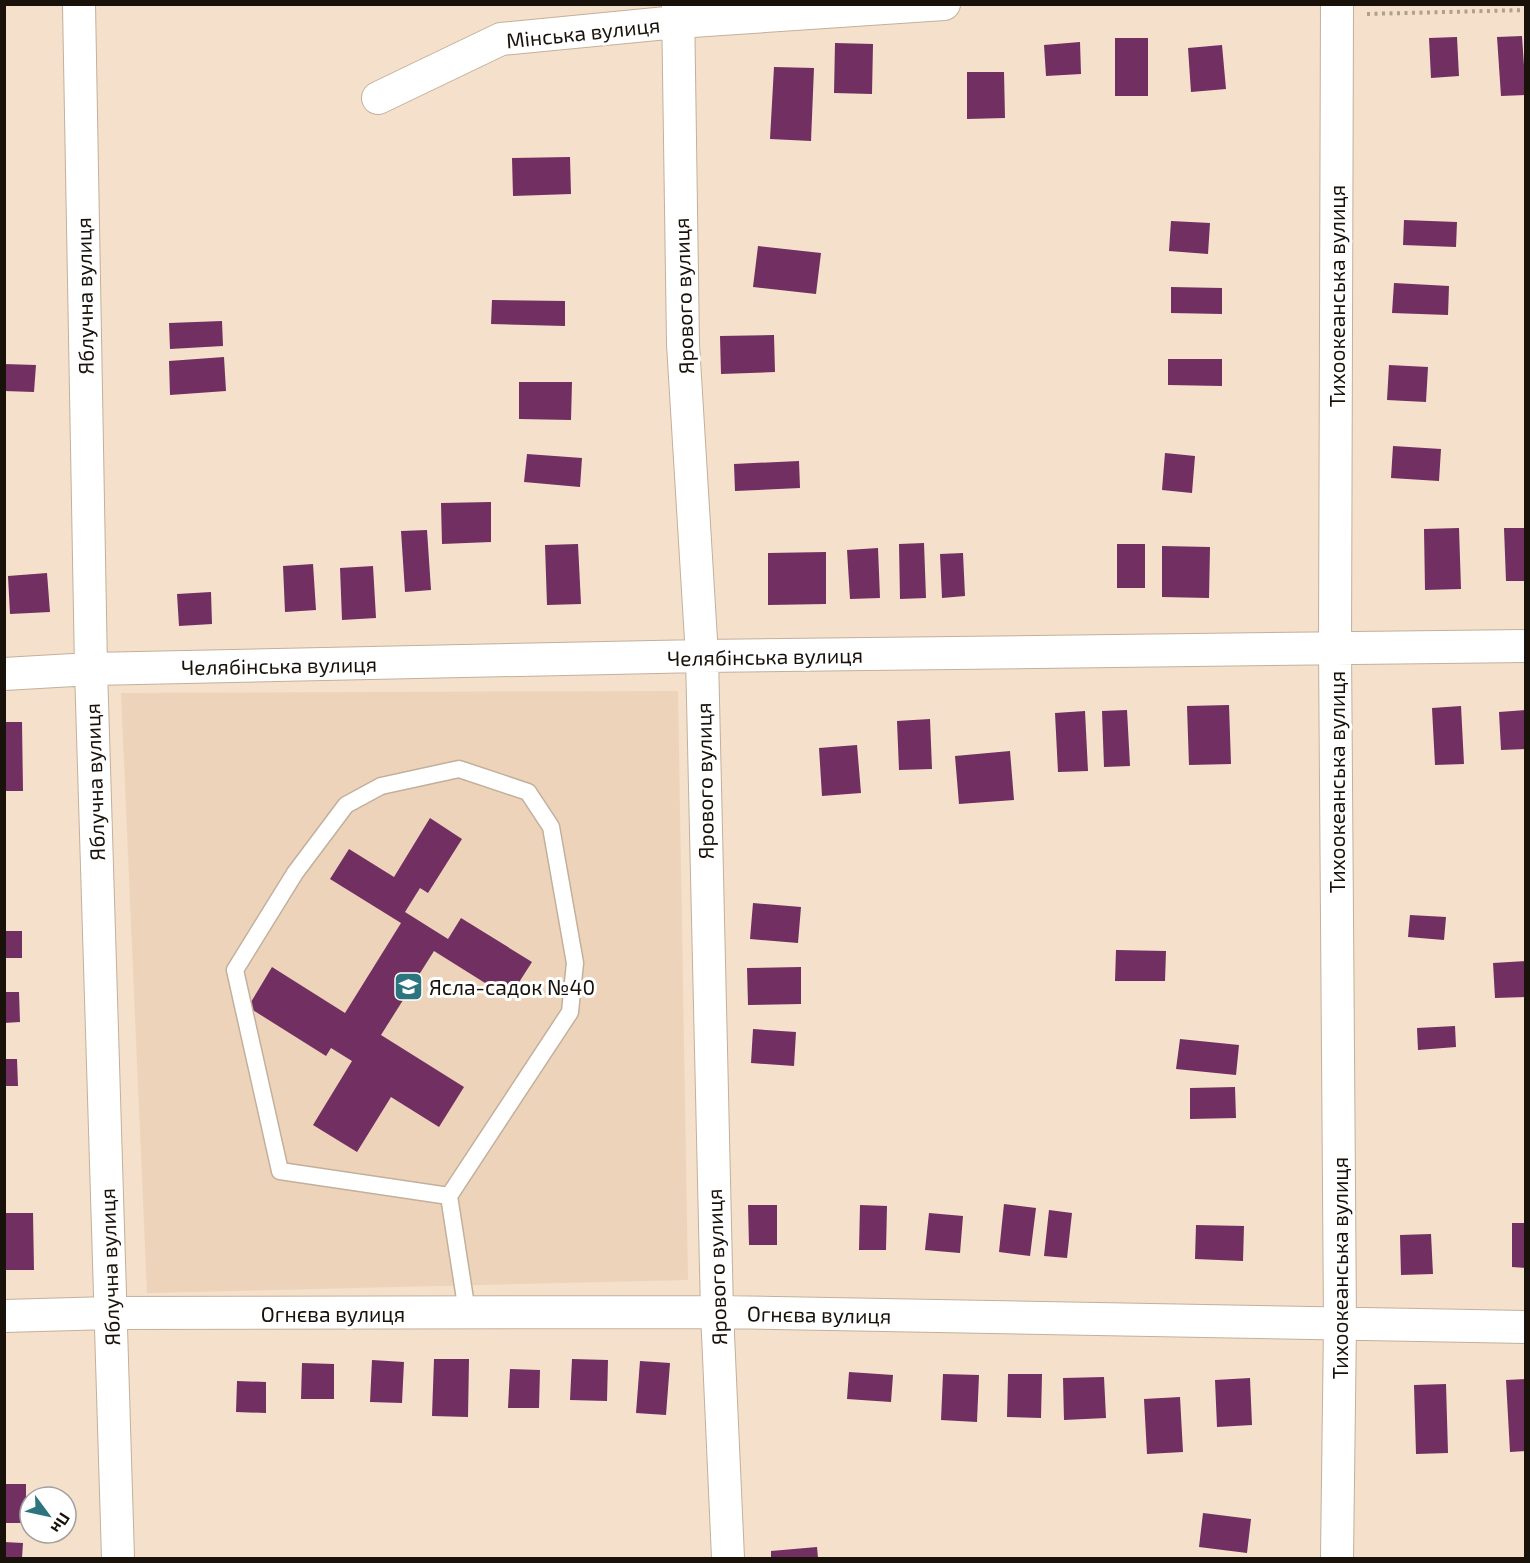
<svg xmlns="http://www.w3.org/2000/svg" width="1530" height="1563" viewBox="0 0 1530 1563" font-family="'Exo 2',sans-serif">
<style>
.built{fill:#edd3b9}
.building{fill:#712f62}
.lines{fill:none;stroke-linecap:round;stroke-linejoin:round}
.lane-casing{stroke:#c3b09c;stroke-width:19}
.street-casing{stroke:#c3b09c;stroke-width:34}
.path{stroke:#af9f8e;stroke-width:4;stroke-dasharray:3 4.5;stroke-linecap:butt}
.lane{stroke:#fff;stroke-width:16}
.street{stroke:#fff;stroke-width:32}
.labels{text-anchor:middle;dominant-baseline:central;stroke-width:6;stroke-linejoin:round;paint-order:stroke}
.street-label{font-size:21px;fill:#18120a;stroke:#fff}
.poi-label{font-size:21px;fill:#18120a;stroke:#fff;text-anchor:start}
</style>
<rect width="100%" height="100%" fill="#f4e0cb"/>
<path class="built" d="M678,691L688,1280L147,1293L121,693Z"/>
<path class="building" d="M1522,36L1526,95L1501,96L1497,37Z
M1457,37L1459,76L1431,78L1429,38Z
M1115,38H1148V96H1115Z
M1080,42L1081,74L1046,76L1044,45Z
M835,43L873,44L872,94L834,93Z
M1222,45L1226,89L1191,92L1188,48Z
M774,67L814,68L811,141L770,139Z
M967,72H1004L1005,118L967,119Z
M570,157L571,194L513,196L512,158Z
M1404,220L1457,222L1456,247L1403,245Z
M1171,221L1210,223L1208,254L1169,251Z
M758,246L821,253L816,294L753,287Z
M1394,283L1449,286L1448,315L1392,313Z
M1171,287L1222,288V314L1171,313Z
M492,300L565,301V326L491,324Z
M222,321L223,346L170,349L169,323Z
M774,335L775,372L721,374L720,336Z
M224,357L226,391L170,395L169,361Z
M1168,359H1222V386L1168,385Z
M4,364L36,365L34,392L4,391Z
M1389,365L1428,367L1426,402L1387,400Z
M519,382H572L571,420L519,419Z
M1393,446L1441,449L1439,481L1391,478Z
M1165,453L1195,456L1192,493L1162,490Z
M527,454L582,458L580,487L524,482Z
M799,461L800,488L735,491L734,464Z
M491,502V542L442,544L441,503Z
M1459,528L1461,589L1425,590L1424,529Z
M1504,528H1526V581H1506Z
M427,530L431,590L405,592L401,531Z
M924,543L926,598L900,599L899,544Z
M578,544L581,604L547,605L545,545Z
M1117,544H1145V588H1117Z
M1162,546L1210,547L1209,598L1162,597Z
M878,548L880,598L850,599L847,550Z
M826,552V604L768,605V553Z
M963,553L965,596L942,598L940,554Z
M313,564L316,610L285,612L283,566Z
M373,566L376,618L342,620L340,568Z
M47,573L50,612L10,614L8,576Z
M211,592L212,624L179,626L177,594Z
M1229,705L1231,764L1189,765L1187,706Z
M1461,706L1464,764L1435,765L1432,708Z
M1127,710L1130,766L1104,767L1102,711Z
M1526,710V749L1501,750L1499,712Z
M1085,711L1088,771L1058,772L1055,713Z
M930,719L932,769L899,770L897,721Z
M4,722H22L23,791H4Z
M857,745L861,793L822,796L819,748Z
M1010,751L1014,800L959,804L955,756Z
M430,818L462,839L428,893L420,888L405,912L448,939L461,918L532,962L509,998L434,951L381,1035L464,1087L439,1127L391,1097L357,1152L313,1125L352,1061L331,1048L326,1056L248,1007L272,967L345,1013L401,923L330,879L349,849L394,877Z
M753,903L801,907L798,943L750,939Z
M1410,915L1446,917L1444,940L1408,937Z
M4,931H22V958H4Z
M1116,950L1166,951L1165,981H1115Z
M1526,961V997L1495,998L1493,963Z
M801,967V1004L748,1005L747,968Z
M4,992H19L20,1022L4,1023Z
M1455,1026L1456,1047L1418,1050L1417,1028Z
M753,1029L796,1032L794,1066L751,1063Z
M1180,1039L1239,1045L1236,1075L1176,1069Z
M4,1059H17L18,1086H4Z
M1235,1087L1236,1118L1190,1119V1088Z
M1004,1204L1036,1208L1030,1256L999,1252Z
M748,1205H777V1245H749Z
M860,1205L887,1206L886,1250H859Z
M1049,1210L1072,1213L1067,1258L1044,1256Z
M4,1213H33L34,1270H4Z
M929,1213L963,1216L960,1253L925,1250Z
M1512,1223H1526V1268L1512,1267Z
M1196,1225L1244,1226L1243,1261L1195,1259Z
M1431,1234L1433,1274L1401,1275L1400,1235Z
M434,1359H469L468,1417L432,1416Z
M572,1359L608,1360L607,1401L570,1400Z
M372,1360L404,1362L402,1403L370,1402Z
M640,1361L670,1363L666,1415L636,1413Z
M302,1363L334,1364V1399H301Z
M510,1369L540,1370L539,1408H508Z
M849,1372L893,1375L891,1402L847,1399Z
M943,1374L979,1375L977,1422L941,1420Z
M1008,1374H1042L1041,1418L1007,1417Z
M1104,1377L1106,1418L1064,1420L1063,1378Z
M1250,1378L1252,1425L1217,1427L1215,1380Z
M1526,1379V1451L1510,1452L1506,1380Z
M237,1381L266,1382V1413L236,1412Z
M1446,1384L1448,1453L1416,1454L1414,1385Z
M1180,1397L1183,1452L1147,1454L1144,1399Z
M4,1484H26V1523H4Z
M1203,1513L1251,1519L1247,1553L1199,1547Z
M4,1542L23,1543L22,1558H4Z
M817,1547L818,1558H771V1551Z"/>
<g class="lines">
<defs>
<path id="lane" d="M449,1196L280,1171L235,970L295,873L346,805L381,786L459,769L528,792L551,827L575,963L570,1012L449,1196L467,1312"/>
<path id="street" d="M79,4L91,669L118,1558
M678,4L683,344L702,656L717,1312L728,1558
M378,98L501,39L677,22L944,4
M4,674L91,669L702,656L1526,646
M4,1316L110,1313L717,1312L1526,1327
M1337,1558L1340,1324L1335,648L1337,4"/>
</defs>
<use href="#lane" class="lane-casing"/>
<use href="#street" class="street-casing"/>
<path class="path" d="M1367,14L1526,10"/>
<use href="#lane" class="lane"/>
<use href="#street" class="street"/>
</g>
<defs>
<symbol id="school-square" viewBox="-11 -11 22 22"><rect x="-9" y="-9" width="18" height="18" rx="4" fill="#2c757e" stroke="#fff"/><path d="M0-5L7-2L0 1L-7-2ZM-4 1L0 2.5L4 1V4Q0 6-4 4Z" fill="#fff"/></symbol>
</defs>
<g fill-rule="evenodd">
<use href="#school-square" x="392" y="970" width="33" height="33"/>
</g>
<g class="labels">
<g class="street-label">
<text transform="translate(583 32) rotate(-6)">Мінська вулиця</text>
<text transform="translate(84 296) rotate(-91)">Яблучна вулиця</text>
<text transform="translate(683 296) rotate(-92)">Ярового вулиця</text>
<text transform="translate(1336 296) rotate(-90)">Тихоокеанська вулиця</text>
<text transform="translate(765 656) rotate(-1)">Челябінська вулиця</text>
<text transform="translate(279 665) rotate(-1)">Челябінська вулиця</text>
<text transform="translate(704 781) rotate(-91)">Ярового вулиця</text>
<text transform="translate(94 782) rotate(-92)">Яблучна вулиця</text>
<text transform="translate(1336 782) rotate(-90)">Тихоокеанська вулиця</text>
<text transform="translate(109 1267) rotate(-92)">Яблучна вулиця</text>
<text transform="translate(716 1267) rotate(-92)">Ярового вулиця</text>
<text transform="translate(1339 1268) rotate(-90)">Тихоокеанська вулиця</text>
<text x="333" y="1313">Огнєва вулиця</text>
<text transform="translate(819 1314) rotate(1)">Огнєва вулиця</text>
</g>
<g class="poi-label">
<text x="429" y="986">Ясла-садок №40</text>
</g>
</g>
<rect width="1530" height="1563" fill="none" stroke="#18120a" stroke-width="12"/>
<g transform="translate(48 1515) rotate(123)"><circle r="28" fill="#ffffff" stroke="#a3a09d" stroke-width="1.5"/>
<path d="M0-4.5L10 22L0 15L-10 22Z" fill="#2c757e"/>
<text y="-9" font-size="16" font-weight="bold" text-anchor="middle" fill="#18120a">Пн</text>
</g>
</svg>
